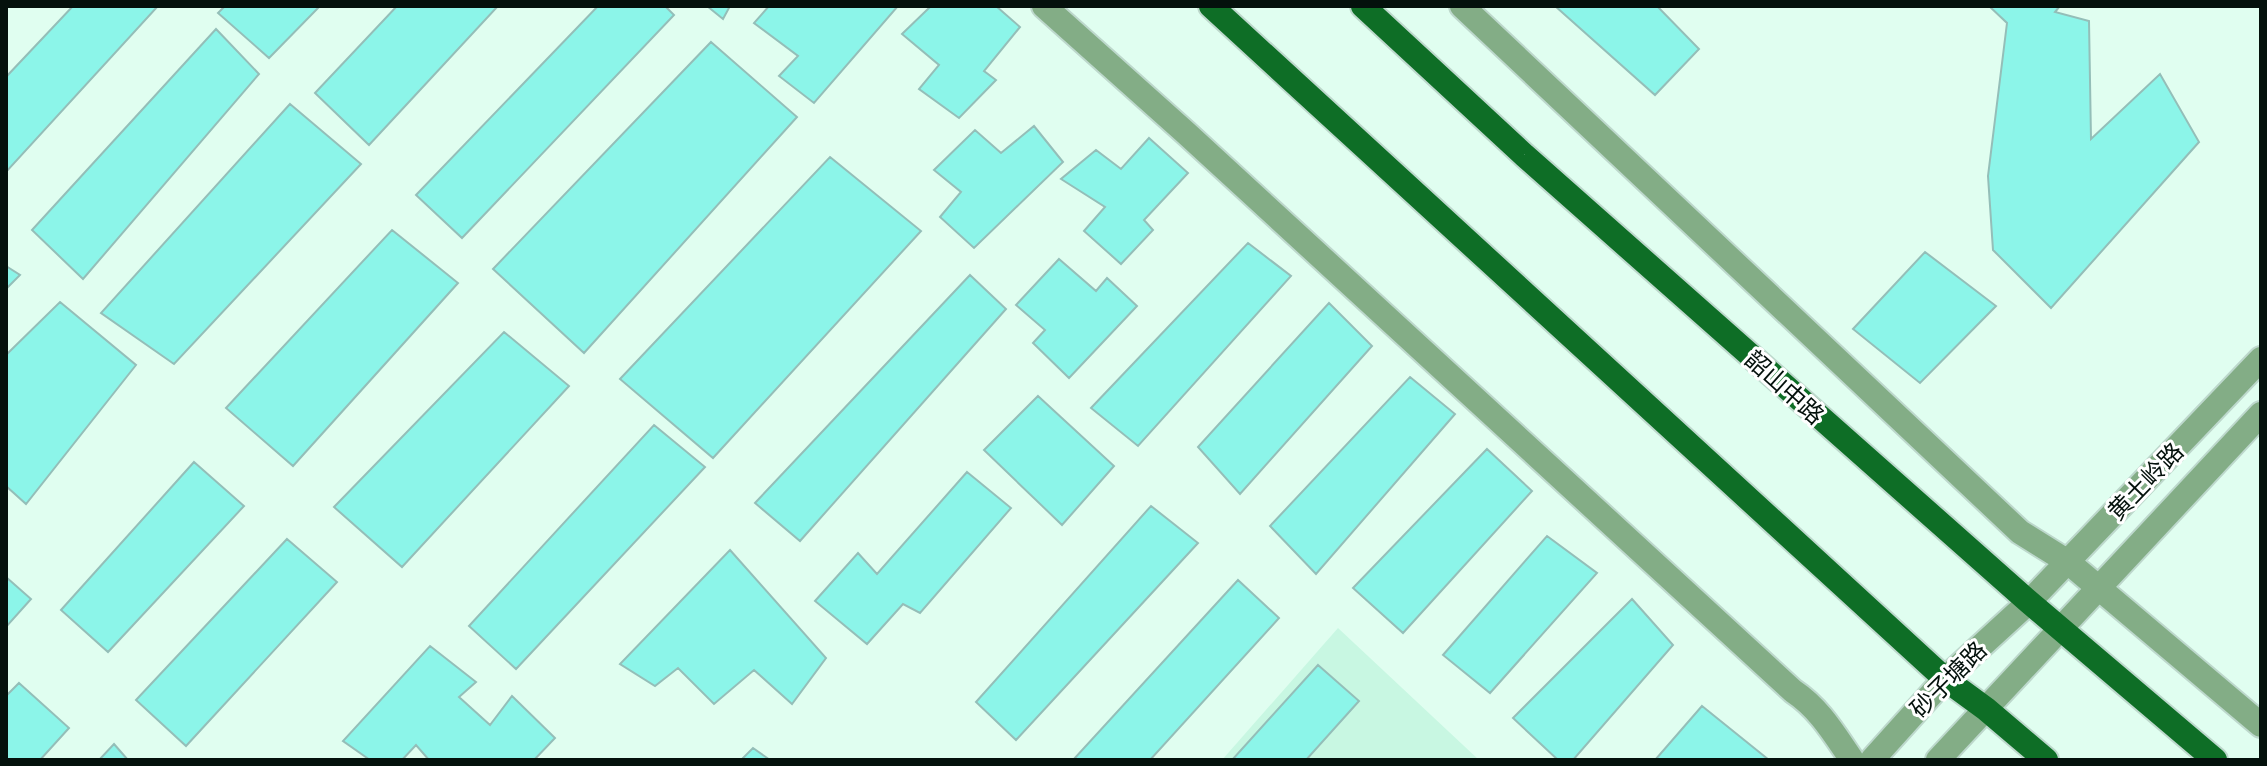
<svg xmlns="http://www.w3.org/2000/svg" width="2267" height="766" viewBox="0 0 2267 766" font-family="'IBM Plex Serif','Noto Sans SC',serif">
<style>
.built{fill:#c8f7e2}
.building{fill:#8cf5e9;stroke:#94beb8;stroke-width:2}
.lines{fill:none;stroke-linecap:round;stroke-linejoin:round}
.minor-casing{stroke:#bdd8cc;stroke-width:28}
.major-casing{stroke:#bdd8cc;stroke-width:28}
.minor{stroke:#83ad86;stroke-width:24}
.major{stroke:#0e6e26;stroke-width:24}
.labels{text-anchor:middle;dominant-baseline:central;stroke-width:6;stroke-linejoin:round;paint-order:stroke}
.street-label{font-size:24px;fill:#04110c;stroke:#fff}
</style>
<rect width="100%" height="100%" fill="#e0fef0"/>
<path class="built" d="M1338,628L1479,760H1222Z"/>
<path class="building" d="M73,6H158L6,172V77Z
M225,6H320L269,58L218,13Z
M397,6H498L369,145L315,93Z
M598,6H665L674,15L462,238L416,195Z
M707,6H730L723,19Z
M769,6H898L814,103L779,76L798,56L754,23Z
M931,6H996L1020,27L984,71L996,80L959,118L919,89L939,65L902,34Z
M1555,6H1657L1699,49L1655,95Z
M1989,6H2060L2055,12L2089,21L2091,139L2160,74L2199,142L2051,308L1993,250L1988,176L2007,23Z
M216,29L259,74L83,279L32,230Z
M711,42L797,117L584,353L493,269Z
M290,104L361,164L174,364L101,313Z
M1034,126L1063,162L974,248L940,217L961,192L934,170L975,130L1001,153Z
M1149,138L1188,173L1144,220L1153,230L1121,264L1084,231L1105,207L1061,179L1096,150L1121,169Z
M830,157L921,231L713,458L620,379Z
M392,230L458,283L293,466L226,408Z
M1248,243L1291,276L1138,446L1091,408Z
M1925,252L1996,306L1920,383L1853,329Z
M1059,259L1096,291L1107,278L1137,306L1069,378L1033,343L1045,330L1016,305Z
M6,266L20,275L6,289Z
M970,275L1006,309L800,541L755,503Z
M60,302L136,365L26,504L6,486V355Z
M1329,303L1372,346L1240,494L1198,447Z
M504,332L569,386L402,567L334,507Z
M1410,377L1455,414L1316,574L1270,526Z
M1038,396L1114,466L1062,525L984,450Z
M654,425L705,467L516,669L469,626Z
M1487,449L1532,491L1403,633L1353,588Z
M194,462L244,506L108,652L61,610Z
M967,472L1011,508L920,613L903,604L867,644L815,601L858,553L877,574Z
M1151,506L1198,543L1016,740L976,702Z
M1547,536L1597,573L1490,693L1443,655Z
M287,539L337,582L186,746L136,700Z
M730,550L826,658L792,704L754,670L714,704L678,668L655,686L620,664Z
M6,577L31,599L6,627Z
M1238,580L1279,618L1150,760H1073Z
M1632,599L1673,645L1573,760H1558L1513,718Z
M430,646L476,682L459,697L490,725L512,696L555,738L534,760H429L416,745L402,760H370L343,741Z
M1318,665L1359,701L1306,760H1232Z
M19,683L69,728L40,760H6V696Z
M1702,706L1769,760H1655Z
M114,744L128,760H99Z
M753,748L770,760H741Z"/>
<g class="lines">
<defs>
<path id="minor" d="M1044,6L1186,133L1793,691C1820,709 1834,734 1852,760
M1462,6L2020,532L2068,562L2261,725
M1872,760L1945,679L2029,602L2261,359
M1938,760L2261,414"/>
<path id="major" d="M1211,6L1945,679L1986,709L2046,760
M1363,6L1524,155L2029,602L2215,760"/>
</defs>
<use href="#minor" class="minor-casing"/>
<use href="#major" class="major-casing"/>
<use href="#minor" class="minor"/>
<use href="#major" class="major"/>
</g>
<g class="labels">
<g class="street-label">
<text transform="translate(1785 387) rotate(42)">韶山中路</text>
<text transform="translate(2145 481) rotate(-46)">黄土岭路</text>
<text transform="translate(1948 679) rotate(-45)">砂子塘路</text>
</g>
</g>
<rect width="2267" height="766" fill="none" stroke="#04110c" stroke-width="16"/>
</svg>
